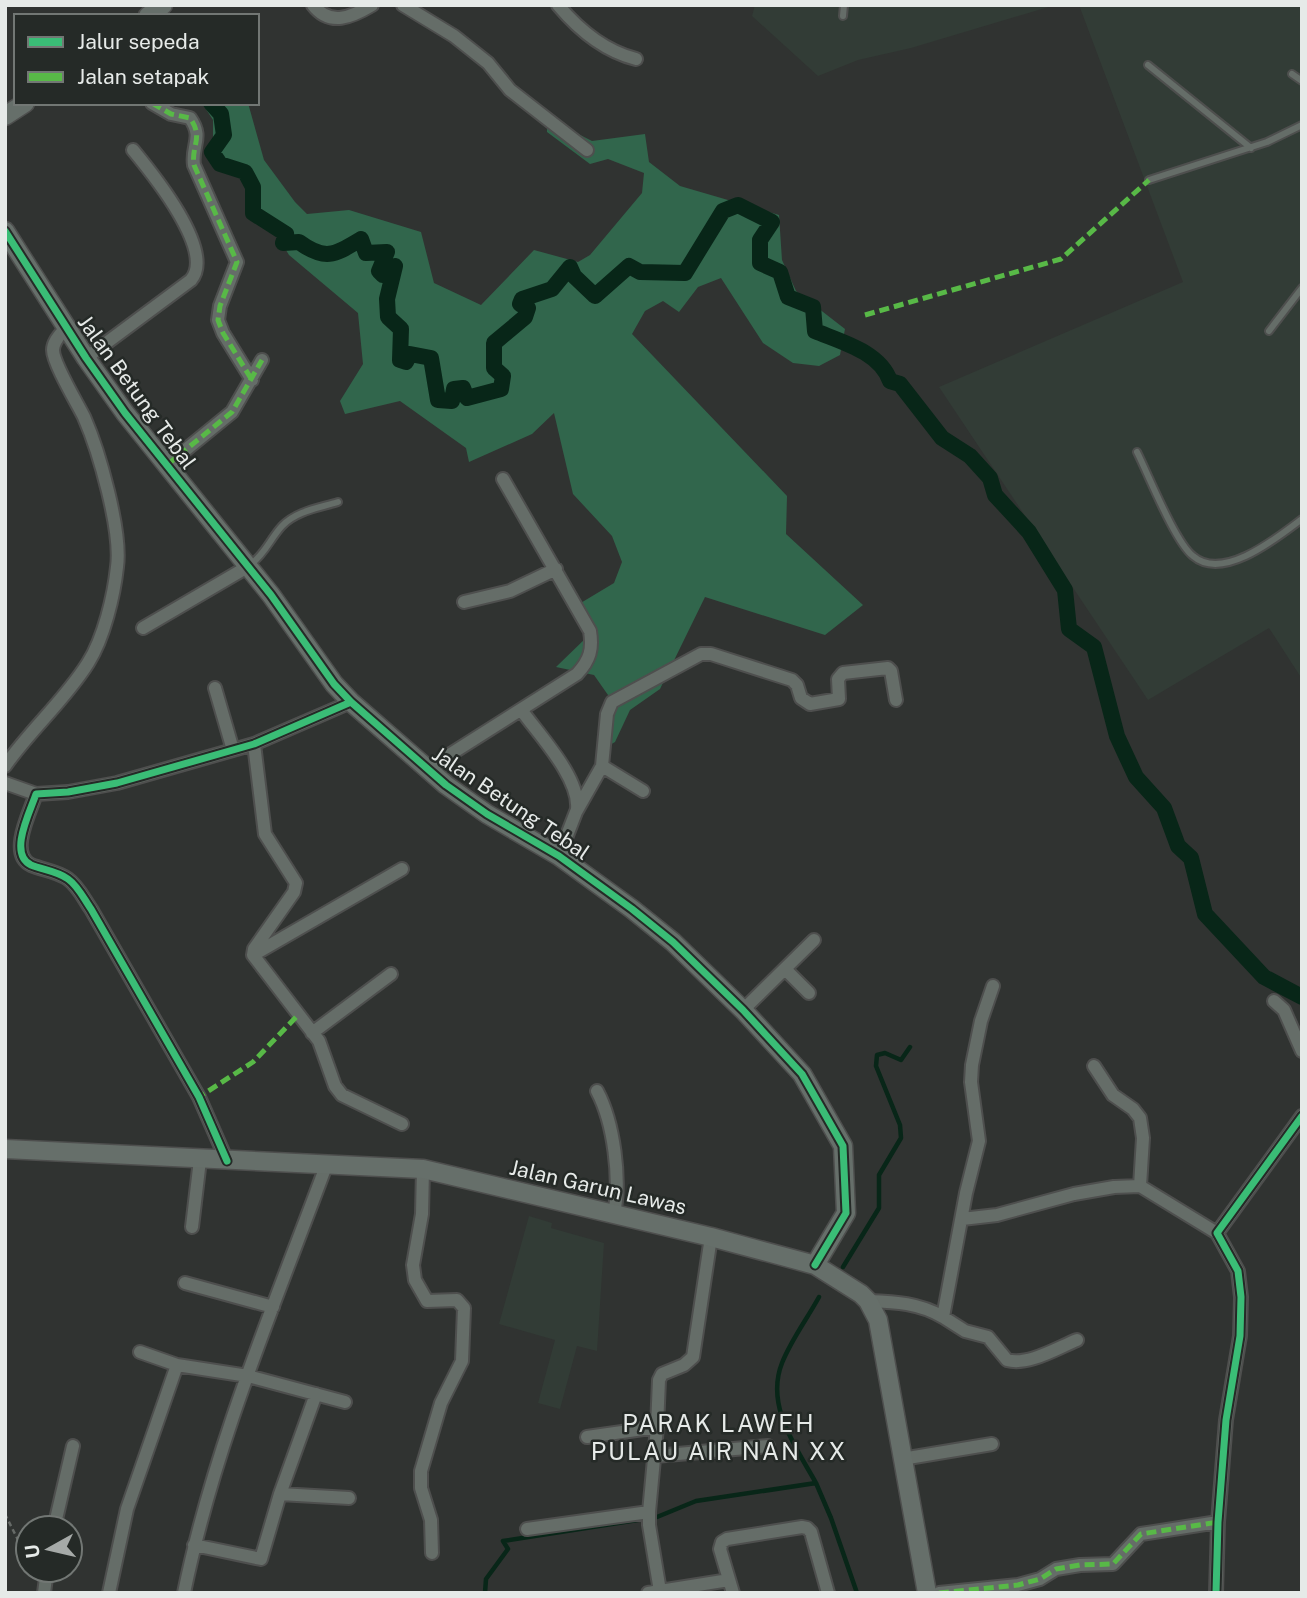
<svg xmlns="http://www.w3.org/2000/svg" width="1307" height="1598" viewBox="0 0 1307 1598" font-family="'Public Sans',sans-serif">
<style>
.built{fill:#323c36}
.forest{fill:#31664c}
.lines{fill:none;stroke-linecap:round;stroke-linejoin:round}
.stream{stroke:#082618;stroke-width:4.5}
.canal{stroke:#082618;stroke-width:16}
.lane-casing{stroke:#4e4f4e;stroke-width:10}
.street-casing{stroke:#4e4f4e;stroke-width:16}
.secondary-casing{stroke:#4e4f4e;stroke-width:21}
.path{stroke:#666a67;stroke-width:2.5;stroke-dasharray:5 3.5;stroke-linecap:butt}
.lane{stroke:#656d68;stroke-width:6}
.street{stroke:#656d68;stroke-width:12}
.secondary{stroke:#666f6a;stroke-width:18}
.quiet{stroke:#58b947;stroke-width:5;stroke-dasharray:10 5;stroke-linecap:butt}
.cycleway-casing{stroke:#252a27;stroke-width:11}
.cycleway{stroke:#3abd76;stroke-width:7}
.labels{text-anchor:middle;dominant-baseline:central;stroke-width:5;stroke-linejoin:round;paint-order:stroke}
.street-label{font-size:21px;fill:#e6eae8;stroke:#252a27}
.quarter-label{font-size:24px;letter-spacing:2px;fill:#e6eae8;stroke:#252a27}
</style>
<rect width="100%" height="100%" fill="#303331"/>
<path class="built" d="M755,5H1055L911,48L858,60L818,76L752,16Z
M1079,5H1302V679L1269,628L1148,700L939,387L1183,282Z
M529,1216L552,1223L551,1228L604,1243L597,1351L577,1346L560,1409L538,1403L555,1340L499,1324Z"/>
<path class="forest" d="M202,103H248L264,160L295,202L307,214L349,210L421,232L434,283L481,305L534,250L578,262L590,255L642,193L644,173L608,159L590,164L547,132V118L592,141L645,134L649,162L680,186L779,215L782,260L796,291L845,329L840,355L819,366L793,363L763,343L721,278L698,287L679,312L663,301L645,311L632,334L787,496L786,534L863,605L825,635L705,597L660,689L630,710L615,742L601,750L608,695L594,675L556,667L589,635L579,604L614,583L622,562L612,536L573,494L554,413L532,434L469,462L466,448L400,401L345,414L340,401L363,364L358,313L289,255L234,165L213,163V120Z"/>
<g class="lines">
<path class="stream" d="M843,1267L879,1208V1175L901,1138L900,1125L876,1066L877,1055L885,1053L901,1060L910,1047
M816,1483L831,1518L857,1593
M657,1517L696,1501L816,1483C796,1447 765,1406 782,1363C791,1340 807,1319 819,1297
M485,1593L486,1579L508,1549L503,1541L644,1519"/>
<path class="canal" d="M211,103L221,114L224,135L212,152L220,164L245,172L253,187V213L286,234L283,243L299,242C326,262 336,254 361,239L366,253L387,252L379,271L383,275L395,266L387,299L388,317L401,329L400,360L406,362L410,354L431,358L438,400L452,401L454,389L463,388L467,398L501,389L503,376L494,368V343L525,317L528,308L520,304L522,299L552,289L570,267L574,276L595,296L629,266L640,272L685,273L723,211L738,205L772,222L760,240V263L780,272L788,297L813,307L815,331C842,342 880,352 890,381L900,384L942,438L970,456L990,478L995,495L1029,532L1065,590L1069,629L1094,647L1117,736L1136,777L1164,808L1178,846L1191,858L1205,914L1264,977L1302,997"/>
<defs>
<path id="lane" d="M843,16L844,5
M1148,65L1251,148
M1292,74L1302,81
M1149,180L1267,142L1302,125
M1269,331L1302,288
M1137,452C1149,476 1175,542 1193,556C1223,582 1278,537 1302,519
M250,565C265,554 270,539 282,526C296,511 319,508 338,502"/>
<path id="street" d="M313,5C330,27 352,17 372,5
M403,5L454,36L488,63L510,90L587,150
M558,5C579,30 604,51 636,59
M152,103L171,114L190,118C204,138 191,145 194,165L237,262L220,306L218,320L223,333L252,380
M86,358L191,280C216,251 152,173 133,150
M167,465L232,412L262,360
M464,602L510,591L556,569
M143,628L249,566
M215,688L233,750
M522,711C540,736 580,778 577,809
M254,744L265,834L296,883L294,892L254,949L253,955L319,1041L335,1086L342,1095L402,1124
M5,766C30,730 65,700 88,663C104,638 114,595 117,567C122,531 99,451 84,417C77,403 53,363 53,350C53,341 61,334 66,327
M602,766L607,714L612,702L701,654H711L792,680L797,685L801,698L810,704L839,699L838,679L843,673L888,668L891,671L896,700
M427,769L577,674C590,660 593,649 590,631L503,479
M5,783L36,794
M559,856L576,812L602,766L643,791
M253,955L402,869
M785,969L809,993
M1274,1001L1284,1010L1302,1051
M743,1010L814,940
M312,1033L391,974
M1094,1066L1113,1095L1133,1109L1140,1118L1143,1138L1140,1186
M597,1091C614,1123 621,1179 614,1214
M227,1161L199,1097L91,909C84,899 78,886 68,879C57,871 43,870 31,865C8,854 30,812 36,794L68,792L117,783L254,744L351,702
M423,1169L422,1214L413,1265L415,1280L427,1301L457,1300L464,1308L462,1361L441,1403L421,1471V1488L431,1520L432,1553
M962,1219L997,1215L1074,1194L1114,1187L1140,1186L1217,1233
M192,1227L200,1160
M185,1283L273,1307
M868,1301C896,1302 919,1303 943,1317L966,1193L979,1141L971,1082L972,1065L981,1021L993,986
M943,1317L965,1331L988,1337L1007,1360C1028,1366 1057,1348 1077,1340
M140,1352L177,1365L248,1376L345,1402
M587,1437L657,1427
M655,1456L768,1446
M902,1459L992,1444
M280,1494L349,1498
M54,1528L73,1446
M527,1529L649,1512L657,1427L659,1380L662,1374L684,1365L693,1357L711,1237
M194,1545L261,1559L280,1494L316,1394
M660,1591L729,1580
M44,1593L47,1570
M109,1593L127,1509L177,1365
M184,1593C214,1446 274,1306 326,1166
M648,1593L660,1591L649,1525V1512
M733,1593L720,1549L722,1542L727,1539L802,1527L807,1528L811,1532L828,1593
M939,1593L1018,1585L1040,1579L1056,1569L1080,1565L1113,1564L1141,1534L1218,1522
M1216,1593L1218,1522L1226,1420L1240,1336L1241,1297L1238,1271L1217,1233L1302,1116"/>
<path id="secondary" d="M148,16L163,5
M5,116L25,103
M5,231L86,358L125,413L271,595L334,684L351,702L446,785L487,814L559,856L632,909L673,942L743,1010L802,1074L843,1146L846,1213L815,1265
M5,1149L423,1169L711,1237L815,1265L861,1294L868,1301L878,1320L927,1593"/>
</defs>
<use href="#lane" class="lane-casing"/>
<use href="#street" class="street-casing"/>
<use href="#secondary" class="secondary-casing"/>
<path class="path" d="M5,1514L28,1560"/>
<use href="#lane" class="lane"/>
<use href="#street" class="street"/>
<use href="#secondary" class="secondary"/>
<path class="quiet" d="M152,103L171,114L190,118C204,138 191,145 194,165L237,262L220,306L218,320L223,333L252,380
M865,315L1061,259L1149,180
M167,465L232,412L262,360
M201,1100L199,1097L253,1062L298,1015
M939,1593L1018,1585L1040,1579L1056,1569L1080,1565L1113,1564L1141,1534L1218,1522"/>
<defs>
<path id="cycleway" d="M5,231L86,358L125,413L271,595L334,684L351,702L446,785L487,814L559,856L632,909L673,942L743,1010L802,1074L843,1146L846,1213L815,1265
M227,1161L199,1097L91,909C84,899 78,886 68,879C57,871 43,870 31,865C8,854 30,812 36,794L68,792L117,783L254,744L351,702
M1216,1593L1218,1522L1226,1420L1240,1336L1241,1297L1238,1271L1217,1233L1302,1116"/>
</defs>
<use href="#cycleway" class="cycleway-casing"/>
<use href="#cycleway" class="cycleway"/>
</g>
<g class="labels">
<g class="street-label">
<text transform="translate(137 392) rotate(54)">Jalan Betung Tebal</text>
<text transform="translate(511 803) rotate(34)">Jalan Betung Tebal</text>
<text transform="translate(598 1187) rotate(13)">Jalan Garun Lawas</text>
</g>
<g class="quarter-label">
<text x="719" y="1423">PARAK LAWEH<tspan x="719" dy="28">PULAU AIR NAN XX</tspan></text>
</g>
</g>
<rect width="1307" height="1598" fill="none" stroke="#e6eae8" stroke-width="14"/>
<rect x="14" y="14" width="245" height="91" fill="#252a27" stroke="#727774" stroke-width="2"/>
<rect x="28" y="37" width="35" height="10" fill="#3abd76" stroke="#727774" stroke-width="2"/>
<text x="77" y="49" font-size="21" fill="#e6eae8">Jalur sepeda</text>
<rect x="28" y="72" width="35" height="10" fill="#58b947" stroke="#727774" stroke-width="2"/>
<text x="77" y="84" font-size="21" fill="#e6eae8">Jalan setapak</text>
<g transform="translate(49 1549) rotate(262)"><circle r="33" fill="#252a27" stroke="#727774" stroke-width="2"/>
<path d="M0-5L12 26L0 18L-12 26Z" fill="#a6aaa8"/>
<text y="-10" font-size="19" font-weight="bold" text-anchor="middle" fill="#e6eae8">U</text>
</g>
</svg>
